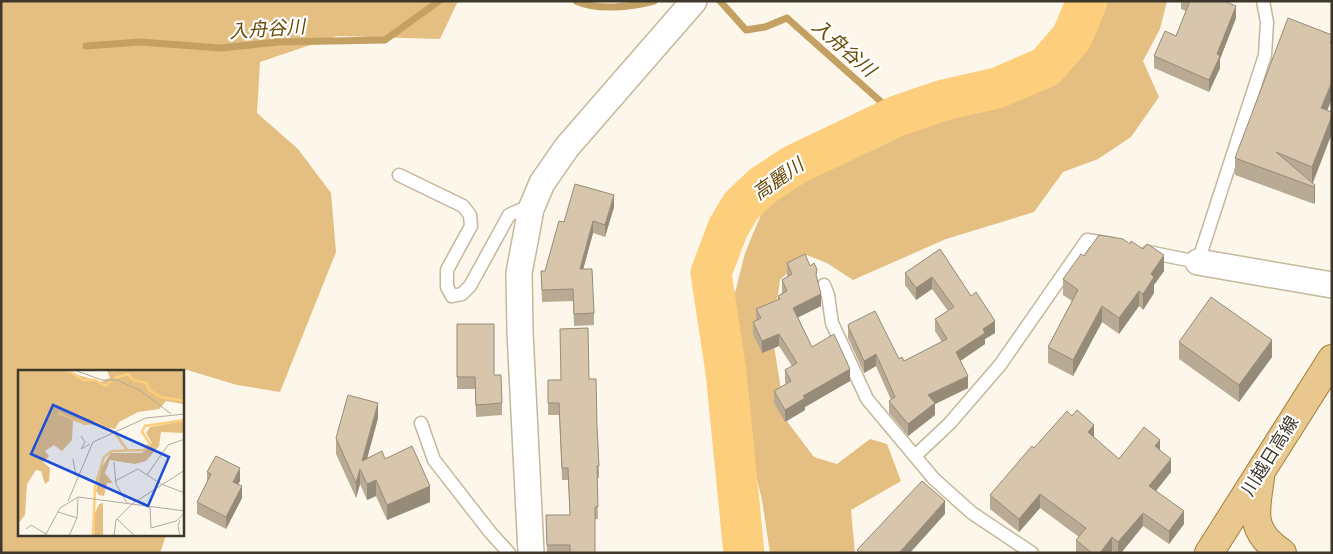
<svg xmlns="http://www.w3.org/2000/svg" width="1333" height="554" viewBox="0 0 1333 554" font-family="Helvetica,'Noto Sans JP',sans-serif">
<style>
.green{fill:#e4bf81}
.lines{fill:none;stroke-linecap:round;stroke-linejoin:round}
.stream{stroke:#c4a163;stroke-width:7}
.river{stroke:#fdce7b;stroke-width:41}
.service-casing{stroke:#c6b69b;stroke-width:15}
.minor-casing{stroke:#c6b69b;stroke-width:28}
.primary-casing{stroke:#a27e3a;stroke-width:30}
.service{stroke:#fff;stroke-width:12}
.minor{stroke:#fff;stroke-width:25}
.primary{stroke:#e8c88e;stroke-width:28}
.wall{fill:#b9aa93}
.shaded-wall{fill:#968b78}
.building{fill:#d7c6ab;stroke:#968b78}
.labels{text-anchor:middle;dominant-baseline:central;stroke-width:4.5;stroke-linejoin:round;paint-order:stroke}
.street-label{font-size:18px;fill:#3e372c;stroke:#fff}
.water-label{font-size:19px;font-style:italic;fill:#6a4b08;stroke:#fff}
.inset-river{fill:none;stroke:#fdce7b;stroke-width:2.5}
.inset-road{fill:none;stroke:#b1aa9e;stroke-width:1}
.view{fill:#1d4ed8;fill-opacity:0.15;stroke:#1d4ed8;stroke-width:2.5}
.inset-edge{fill:none;stroke:#3e372c;stroke-width:2.5}
</style>
<rect width="100%" height="100%" fill="#fdf6ea"/>
<path class="green" d="M1,1H458L440,39L337,36L260,62L257,113L298,149L331,193L336,252L280,392L237,385L184,369L182,372H19V535H166L160,553H1Z
M1098,1H1167L1160,29L1143,61L1159,97L1131,137L1098,159L1063,172L1034,212L946,239L853,280L827,263L807,255L780,280L772,334L786,420L814,457L837,464L870,439L887,444L901,481L851,510L855,553H770L762,500L733,380L734,297L745,253L765,205L801,177L949,111L1002,99L1053,77L1077,42Z"/>
<g class="lines">
<path class="stream" d="M576,1C598,11 631,7 654,1
M720,1L746,30L765,27L787,18L897,116
M86,46L140,42L221,48L279,42L385,40L439,1"/>
<path class="river" d="M744,553L726,372L711,273L728,228L741,206L762,186L794,165L897,116L944,100L997,88L1046,67L1072,37L1087,1"/>
<defs>
<path id="service" d="M399,175L463,206L470,215L471,226L447,270V287L452,296L462,294L470,286L509,215L520,210L531,209
M1148,252L1198,262L1265,55L1267,22L1263,1
M824,285L828,295L832,323L867,399L934,479L972,513L1032,553
M421,423L434,460L490,532L509,553
M915,456L950,423L1000,365L1087,240L1111,244"/>
<path id="minor" d="M1198,262L1332,285
M531,553L520,332L519,273L531,209L542,183L567,147L694,1"/>
<path id="primary" d="M1260,478C1255,513 1249,531 1282,553
M1209,553L1332,359"/>
</defs>
<use href="#service" class="service-casing"/>
<use href="#minor" class="minor-casing"/>
<use href="#primary" class="primary-casing"/>
<use href="#service" class="service"/>
<use href="#minor" class="minor"/>
<use href="#primary" class="primary"/>
</g>
<path class="wall" d="M1181,1H1224L1236,18L1220,59V68L1209,92L1154,68V56L1176,36L1186,11L1181,9Z
M1332,35V99L1327,110L1332,112V133L1313,183L1315,185V202L1314,204L1235,175V158Z
M614,207L605,237L593,233L583,269L594,313V325L574,326L573,301L542,302L541,271H545L564,222Z
M1130,244L1164,271L1154,285V293L1143,310L1139,306L1119,334L1102,322L1073,376L1048,363V347L1072,301L1063,295V279L1084,256Z
M940,249L995,333L985,339V344L960,361L968,388L935,404V415L908,436L889,413V401L891,400L876,366L864,373L848,338V326L899,359L904,361L942,342L935,331V319L948,311L932,289L916,300L905,285V273Z
M787,263L810,266L817,278L821,306L798,317L812,347L850,381L805,407V410L785,422L774,403V391L786,384L785,382V370L792,366L779,346L762,353L753,334V322L756,320V309L778,300V296L782,293V280L787,277Z
M457,324L502,403V415L476,417L475,389H457Z
M1179,342L1272,357L1239,402L1179,359Z
M589,379L597,426L599,466V478H597L598,519H595V553H547L546,515H570L568,480H562L559,415H548V380Z
M378,418L367,458L385,459L430,502L387,520L376,496L367,500L360,484L356,498L336,454V438Z
M1094,438L1119,459L1160,450L1171,472L1156,491L1184,524L1169,544L1143,526L1121,553H1115L1112,551L1111,553H1076V540L1079,537L1040,508L1019,532L990,509V495L1034,448Z
M207,472L240,481L238,484L242,498L226,529L197,514V502L207,483Z"/>
<path class="shaded-wall" d="M1236,6V18L1220,59V68L1209,92V80L1217,54Z
M1332,82V99L1321,125V108Z
M1332,116V133L1312,184V167Z
M1315,185V202L1314,204V187Z
M614,195V207L605,237V225Z
M593,221V233L580,281V269Z
M1164,255V271L1154,285V293L1143,310V294L1151,274Z
M932,277V289L916,300V288Z
M1139,291V306L1119,334V318Z
M821,294V306L793,320V308Z
M1102,306V322L1073,376V360Z
M995,321V333L985,339V344L956,364V352L983,329Z
M779,334V346L762,353V341Z
M1272,340V357L1239,402V385Z
M876,354V366L864,373V361Z
M850,369V381L805,407V410L785,422V410L803,396Z
M968,376V388L935,404V415L908,436V424L928,395Z
M378,403V418L363,474L362,461Z
M1094,425V438L1088,432Z
M1160,440V453L1155,446Z
M1171,459V472L1149,499V486Z
M240,468V481L233,494V482Z
M360,469V484L356,498V483Z
M376,480V496L367,500V484Z
M242,486V498L226,529V517Z
M430,486V502L387,520V505Z
M1040,494V508L1019,532V519Z
M945,501V514L910,553H899Z
M1184,511V524L1169,544V531Z
M1143,513V526L1121,553H1118V542Z
M1112,537V551L1111,553H1100Z"/>
<path class="building" d="M1190,1H1224L1236,6L1217,54L1220,56L1209,80L1154,56L1165,31L1176,36Z
M1288,18L1332,35V39L1330,43L1332,44V82L1321,108L1332,112V116L1312,167L1276,152L1315,185L1314,187L1235,158Z
M575,184L614,195L605,225L593,221L580,269H592L594,313L574,314L573,289L542,290L541,271H545L559,221L564,222Z
M1099,235L1123,239L1130,244L1131,241L1143,249L1147,244L1149,245L1164,255L1151,274L1154,277L1143,294L1139,291L1119,318L1102,306L1073,360L1048,347L1078,290L1063,279L1081,254L1084,256Z
M940,249L971,296L976,292L995,321L983,329L985,333L956,352L968,376L928,395L935,403L908,424L889,401L895,397L876,354L864,361L848,326L849,324L875,311L899,359L902,357L904,361L947,339L935,319L954,307L932,277L916,288L905,273Z
M805,254L810,266L814,263L817,269L816,275L821,294L793,308L812,347L834,334L850,369L803,396L805,398L785,410L774,391L791,381L785,370L797,363L779,334L762,341L753,322L761,318L756,309L780,299L778,296L787,291L782,280L792,274L787,263Z
M1211,297L1272,340L1239,385L1179,342Z
M457,324H494V375H501L502,403L476,405L475,377H457Z
M588,328L589,379H596L597,426L599,466H597L598,507H595V553H570V545H547L546,515H570L568,468H562L559,403H548V380H561L560,329Z
M348,395L378,403L362,461L382,451L385,459L412,446L430,486L387,505L376,480L367,484L360,469L356,483L336,438Z
M1077,410L1094,425L1088,432L1119,459L1144,427L1160,440L1155,446L1171,459L1149,486L1184,511L1169,531L1143,513L1118,542L1112,537L1100,553H1092L1076,540L1086,528L1040,494L1019,519L990,495L1032,446L1034,448L1067,411L1072,416Z
M216,456L240,468L233,482L242,486L226,517L197,502L211,474L207,472Z
M922,481L945,501L899,553H860L857,550Z"/>
<g class="labels">
<g class="street-label">
<text transform="translate(1270 456) rotate(-58)">川越日高線</text>
</g>
<g class="water-label">
<text transform="translate(267 29) rotate(-4)">入舟谷川</text>
<text transform="translate(844 48) rotate(41)">入舟谷川</text>
<text transform="translate(778 179) rotate(-35)">高麗川</text>
</g>
</g>
<g transform="translate(18 370)">
<rect width="166" height="166" fill="#fdf6ea"/>
<path d="M0,0H44L83,12L92,8L89,0H166L167,31L165,34L148,31L141,39L120,42L101,52L97,59L55,51L54,70L44,81L36,75L27,81L31,86L25,92L32,98L31,111L27,114L23,101L18,100L9,114L7,145L0,154ZM166,51V63L143,62L141,76L128,91L117,94L92,90L87,103L95,113H89L86,126L81,125L78,121L84,97L93,83H124L134,73L128,63L132,57ZM85,133V166H76L77,143L81,134Z" fill="#e4bf81"/>
<path class="inset-river" d="M50,0L65,10H77L88,16L93,11M96,8L110,4L115,10L129,13L131,20L143,27L167,31M40,43L67,54L78,52L94,61M97,63L109,80M75,166L77,117L86,87L94,81L127,80L132,74L124,62L127,56L167,50"/>
<path class="inset-road" d="M56,0L84,10H99L123,21L153,44M63,66L67,72L63,79L72,74M55,89L58,106M96,92L98,114L109,133M129,105L150,75L167,69M97,111L120,99L143,114L167,123M50,131L75,72L128,48L167,44M114,134L167,100M132,137L133,158L158,151L167,143M40,142L59,148L51,166M59,148L60,128M99,149L117,166M8,159L13,155L28,164M27,166L42,138L60,127L167,141M96,166L98,150L114,134M162,166L160,156L162,150"/>
<path class="view" d="M35,35L151,87L130,136L13,84Z"/>
<rect width="166" height="166" class="inset-edge"/>
</g>
<rect width="1333" height="554" fill="none" stroke="#3e372c" stroke-width="5"/>
</svg>
